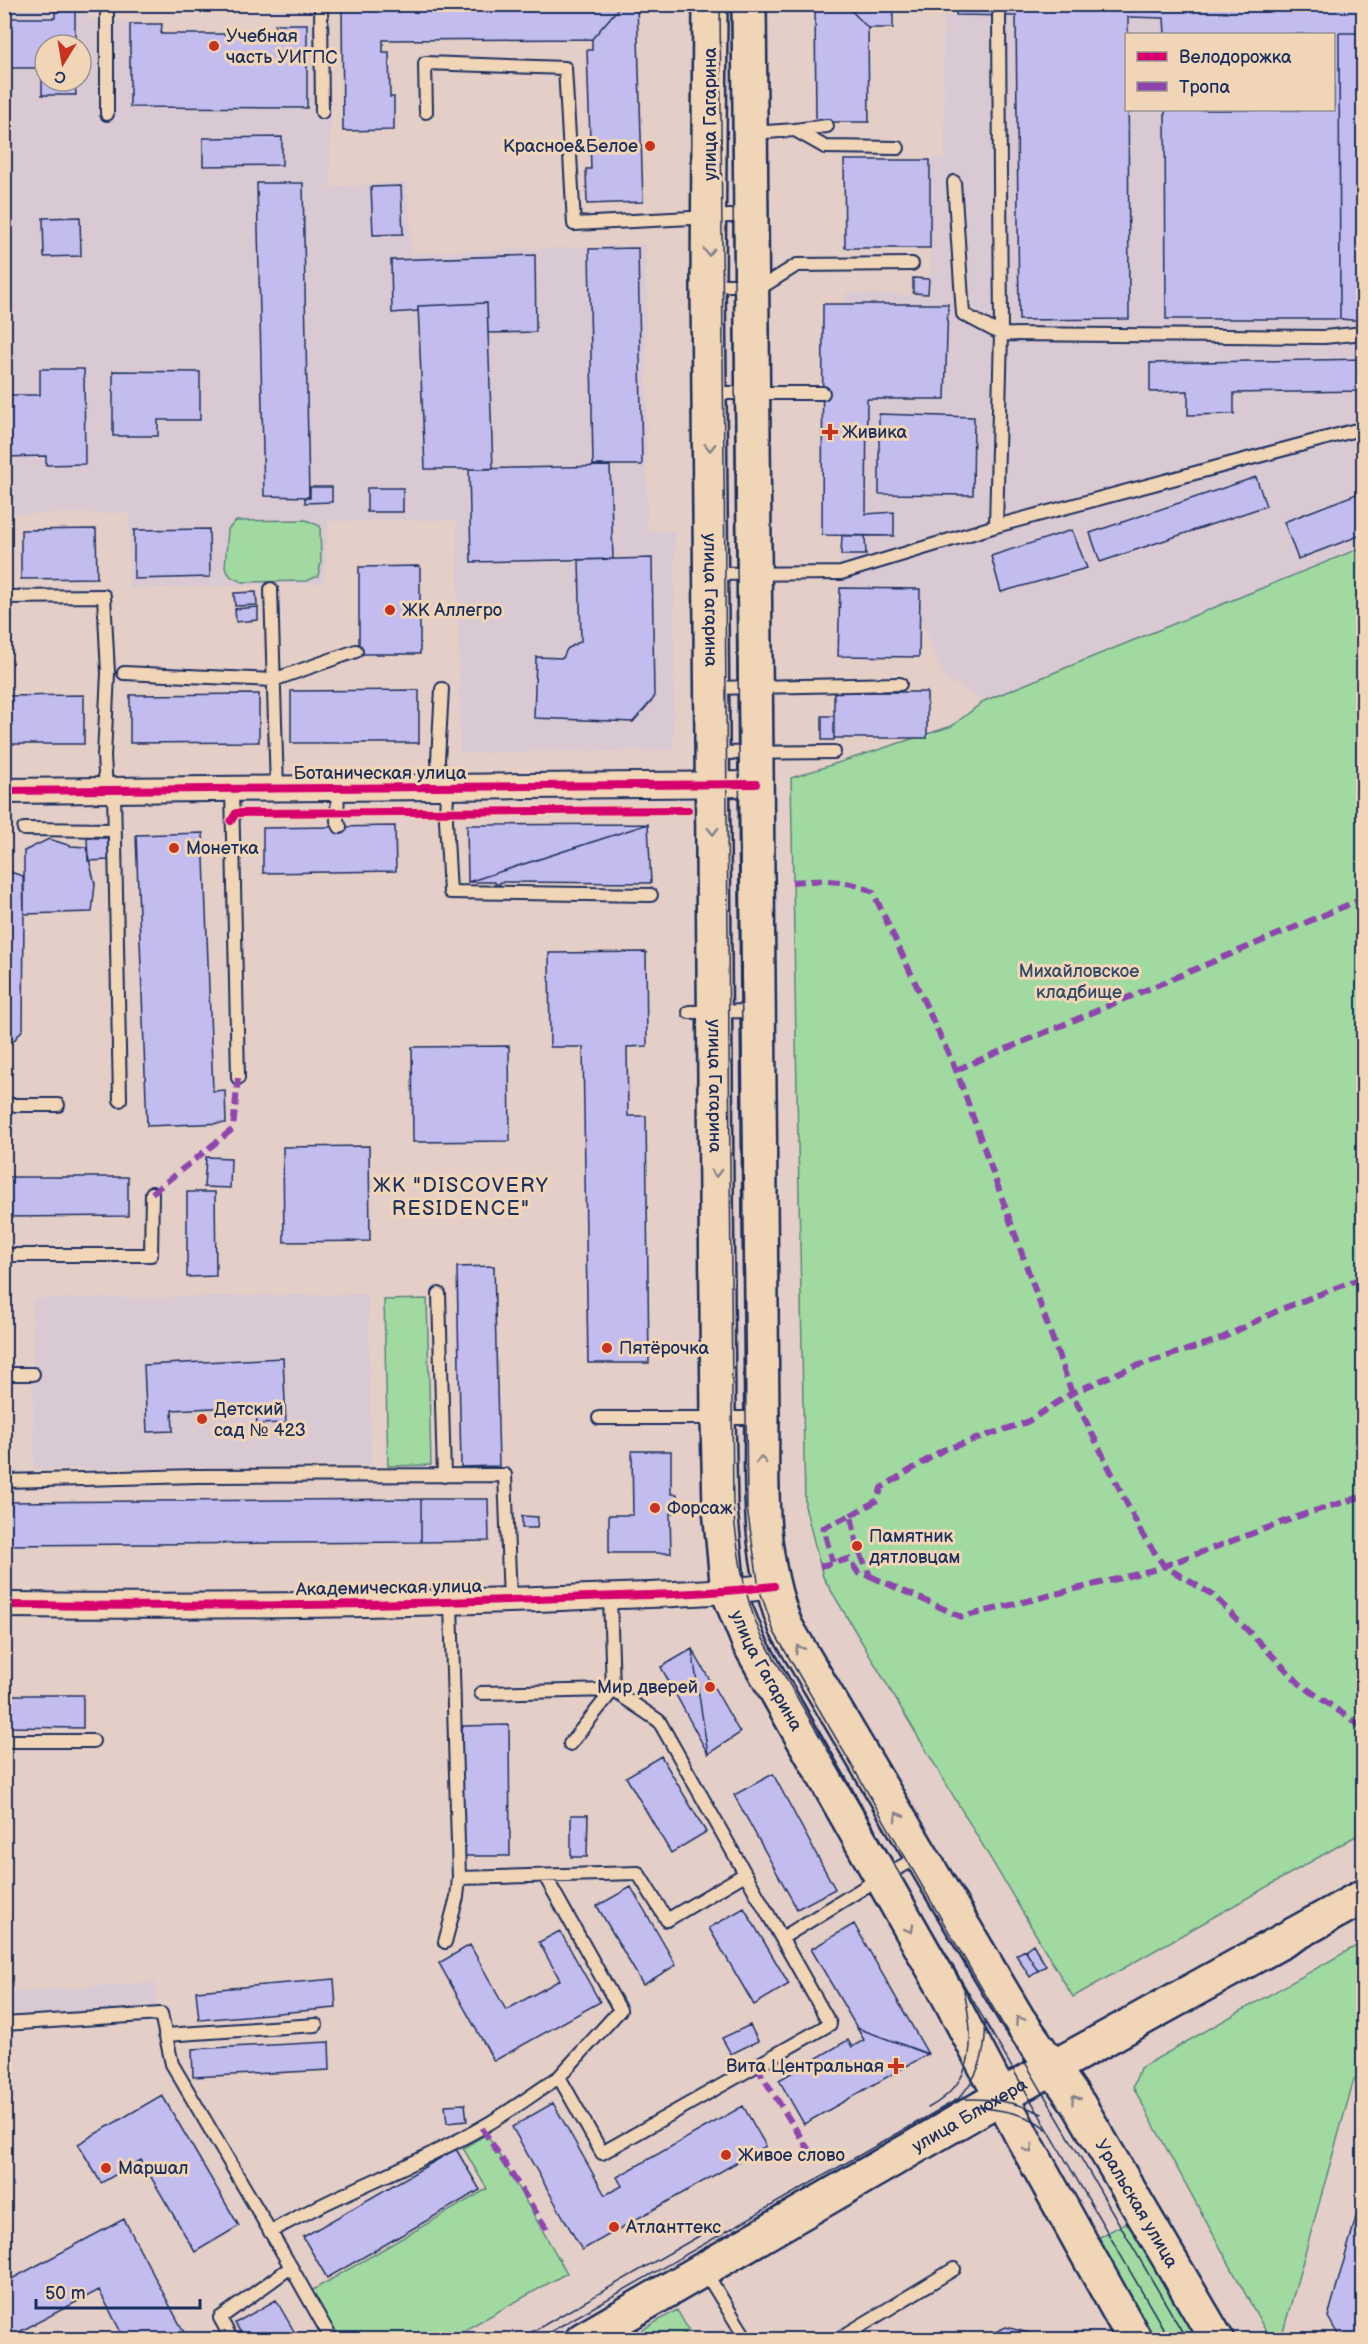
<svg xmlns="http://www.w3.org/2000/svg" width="1368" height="2344" viewBox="0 0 1368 2344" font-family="'Balsamiq Sans',sans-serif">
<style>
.built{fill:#d9c9d3;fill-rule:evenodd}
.green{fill:#a0daa0;stroke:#5e847f;stroke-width:1.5}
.building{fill:#c3bcee;stroke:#1b2f5e;stroke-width:1.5}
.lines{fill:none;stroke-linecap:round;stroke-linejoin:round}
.service-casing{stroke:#1b2f5e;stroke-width:16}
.minor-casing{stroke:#1b2f5e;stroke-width:28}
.secondary-casing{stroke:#1b2f5e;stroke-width:38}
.primary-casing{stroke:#1b2f5e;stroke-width:38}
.service{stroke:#f1d5b7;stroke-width:12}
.minor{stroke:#f1d5b7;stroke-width:24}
.secondary{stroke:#f1d5b7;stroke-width:33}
.primary{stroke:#f1d5b7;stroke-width:33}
.tram{stroke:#1b2f5e;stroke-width:1.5}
.quiet{stroke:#8e44ad;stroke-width:6;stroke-dasharray:12 6;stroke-linecap:butt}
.cycleway-casing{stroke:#f1d5b7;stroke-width:11}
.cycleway{stroke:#d6006c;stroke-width:8}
.oneway{stroke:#86828a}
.poi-dot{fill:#c8321e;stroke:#f1d5b7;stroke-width:2}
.labels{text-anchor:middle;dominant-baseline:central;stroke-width:6;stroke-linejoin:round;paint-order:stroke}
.poi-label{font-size:18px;fill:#1b2f5e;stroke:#f1d5b7;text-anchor:start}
.street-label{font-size:18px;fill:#1b2f5e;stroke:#f1d5b7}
.park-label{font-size:18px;fill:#2f4968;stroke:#f1d5b7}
.neighbourhood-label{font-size:20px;letter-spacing:1.5px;fill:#1b2f5e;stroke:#f1d5b7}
</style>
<rect width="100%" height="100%" fill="#e3cec8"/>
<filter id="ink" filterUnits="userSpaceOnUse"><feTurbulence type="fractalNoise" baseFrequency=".0167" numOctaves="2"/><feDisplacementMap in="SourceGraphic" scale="12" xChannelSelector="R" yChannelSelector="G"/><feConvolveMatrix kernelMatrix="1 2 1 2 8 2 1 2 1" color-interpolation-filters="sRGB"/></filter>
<g filter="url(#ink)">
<path class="built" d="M4,5H89V20L162,24V34H274L275,24L326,21L330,108V187L407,182L412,253L646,245L647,530L675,531L673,750L460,753L457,520L328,521L324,583L128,589L130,513L5,514ZM45,45H81V81H45Z
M956,5H1363V547L984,701L945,679L919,616L920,589L840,588L841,536L822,535L823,304H842L847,293L930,296V248H845L844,160H930L945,158L943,18L956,15ZM1126,34H1334V110H1126Z
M368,1294L371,1465L34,1469L32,1299Z
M155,1982L157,2007L5,2018V1993Z"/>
<path class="green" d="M306,520L320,526L321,562L318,576L307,581L242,582L231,577L225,568L228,529L236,521Z
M1363,547V1832L1073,1997L823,1577L805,1506L791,778L952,726L984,701Z
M427,1299L431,1465L388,1466L384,1300Z
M1363,1942V2073L1354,2079L1281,2339H1270L1133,2087L1140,2068Z
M487,2134L567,2273L449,2339H340L311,2291L487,2189L463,2148Z
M1129,2221L1199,2339H1155L1096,2239Z
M677,2310L689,2331L675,2339H626Z"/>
<path class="building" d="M342,4H622L592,39L383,40V52H389L390,97H394V130L343,131Z
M622,4H637L643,202L587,204L586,169H591L587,50H592V39Z
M815,4H845L868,28L869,122H816Z
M845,4H893V28H868Z
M956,4H1364V33H1339L1340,319H1166L1165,110H1334V34H1165L1164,18L1128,17L1129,319L1019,320L1016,16L956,15Z
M75,10V45H45V81H75L76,95H42V68H4V18H55V11Z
M130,24H162L161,34H275V24H307V108L130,107Z
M1339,33H1364V321L1340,319Z
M282,137V165L203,166V138Z
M844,160H930V248H845Z
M257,183H303L309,497L264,496Z
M401,186L403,234L373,235L371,187Z
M80,217L81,256L44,257L43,218Z
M638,248L642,465H593L589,249Z
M535,255L536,332L488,333L487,303L418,306V311L392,313L391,260Z
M913,278L929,279L928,294L913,293Z
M487,303L493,469H425L418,306Z
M823,304H948L945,399H867L866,514L894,512V536L822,535Z
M1364,359V391L1234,393V414L1188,415V391L1150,392V363Z
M40,369H84L85,464L46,465V456L4,457V395H40Z
M113,371L200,372V420H158V436H113Z
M879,414L974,417L973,495L879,494Z
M610,466L613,559L471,562L469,469Z
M1256,477L1266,506L1100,562L1090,533Z
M310,487H332V502L305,503V498H310Z
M367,488H403V512H367Z
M1364,491V534L1298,559L1284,522Z
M96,529L97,578L21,579V530Z
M209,529L210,577L134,579V530Z
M1072,530L1087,568L1001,592L991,556Z
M842,536H865L866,555H841Z
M652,558L654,698L633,722L534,718L536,657L563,658L567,649L581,641L579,560Z
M420,566V654H359V567Z
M840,588L920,589L919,657L838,656Z
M256,592L257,605L235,606L234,593Z
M258,607V620L236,622L235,609Z
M419,690V743H291V691Z
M834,692H927V738H834Z
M259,694V742L130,743V695Z
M84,695V744H4V696Z
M822,716H834V740H822Z
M648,824L468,882L467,825Z
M648,824L651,883L500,882V884H495V882H468Z
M395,826L396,871L263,873V828Z
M203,833L213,1091L225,1090L226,1123L147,1126L136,835Z
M87,838H108L109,860L88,861Z
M49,839L71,846L86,847L95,884L92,912L24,914V851Z
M4,870L23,876L24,914L23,1029L12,1043L4,1046Z
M646,952L647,1046L627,1047L628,1116H646L649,1363H588L583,1047H550L549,953Z
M509,1046L510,1141L413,1142L412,1047Z
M369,1146L370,1241L284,1242L283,1147Z
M206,1157L231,1158L230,1188L204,1187Z
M4,1177H128V1216L4,1217Z
M187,1192H215L216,1276L187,1277Z
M494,1266L499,1466L461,1467L457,1267Z
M283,1358L286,1423L257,1424L256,1406L172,1410L173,1431L147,1432L144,1365Z
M632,1451H671V1494H677V1513H670L671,1553H609V1515H633Z
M421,1499V1542L4,1545V1502Z
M421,1499H488L489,1541L421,1542Z
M522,1516L538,1517L537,1528H522Z
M692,1649L740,1733L708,1754Z
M692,1649L708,1754L661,1667Z
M4,1695H83V1728L4,1727Z
M509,1725L510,1856H463L462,1726Z
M661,1756L706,1832L671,1853L626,1777Z
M773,1774L835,1889L797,1909L734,1795Z
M571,1815H588L587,1857H571Z
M631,1887L676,1965L643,1985L597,1906Z
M744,1908L789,1984L754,2005L709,1928Z
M854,1924L928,2054L857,2028L811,1949Z
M560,1931L600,2002L494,2061L439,1963L470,1945L506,2010L560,1980L539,1942Z
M1033,1944L1046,1966L1038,1971L1025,1950Z
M1025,1950L1038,1971L1030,1977L1016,1955Z
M334,1979L336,2008L199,2020L196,1991Z
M750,2025L758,2041L731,2054L722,2038Z
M857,2028L928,2054L804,2124L779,2080L848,2040L852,2047L864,2040Z
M329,2042L330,2070L193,2077L192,2049Z
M162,2095L239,2226L195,2252L141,2160L101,2183L78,2144Z
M553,2103L605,2195L622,2186L617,2177L743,2106L766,2146L582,2250L512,2127Z
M465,2104L467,2121L447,2123L445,2105Z
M456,2149L480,2190L327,2278L303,2237Z
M1364,2189V2340H1341L1328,2317Z
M124,2219L188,2340H125L99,2290L4,2340V2283Z
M276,2300L299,2340H245L235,2323Z
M1006,2327L1040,2336L1043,2340H977Z"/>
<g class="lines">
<defs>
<path id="service" d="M321,4L322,112
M426,112L425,63L565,68L574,224L750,215
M107,114V4
M795,130L827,126
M751,133L795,130L825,147L898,148
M954,182L963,314L1001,334L1324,337L1364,333
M709,285H765L797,265L912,264
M710,393H823
M996,526L1001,334L999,16
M712,574L841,573L996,526L1364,428
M271,589L277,789
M4,597L104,596L108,673L104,756L106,790
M124,673L273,680L356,651
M713,688L900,684
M713,753L834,752
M338,788L337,821L340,827
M440,788L438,760L442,689
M447,788L446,820L450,892L651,895
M232,789L238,1078
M114,790L120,1100
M24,829L114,830
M689,1012L757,1011
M4,1105H58
M4,1255H151L152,1193
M439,1294L444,1476
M4,1374H33
M599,1418H761
M4,1481L197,1476L505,1475L510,1600
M451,1603L459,1878L638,1873L667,1920L745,1874
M4,1741H93
M570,1744L613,1690L610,1596
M545,1876L620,2010L559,2077
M782,1938L865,1887L920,1856
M445,1942L457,1897L459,1878
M4,2024L161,2014L172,2064L291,2267
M165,2035L316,2025
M270,2232C338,2193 413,2167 481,2128C508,2113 533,2094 559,2077L602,2153L830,2024L659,1721L613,1690L481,1693
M704,2270L747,2340
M232,2340L220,2318L291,2267L332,2340
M837,2340L954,2269"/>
<path id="minor" d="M4,791L756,784
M4,1605C190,1607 376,1606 561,1598C632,1595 703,1595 774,1586"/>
<g id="secondary">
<path id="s1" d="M710,4L708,285L718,1418L720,1509L728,1591L749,1643L943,1986L1023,2138L1135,2340"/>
<path id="s2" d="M749,4L762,1418C761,1490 759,1559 786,1627L1018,2019L1079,2105L1217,2340"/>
</g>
<g id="primary">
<path id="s3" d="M582,2340L1023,2084L1364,1896"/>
</g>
</defs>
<use href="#service" class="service-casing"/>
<use href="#minor" class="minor-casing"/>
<use href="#secondary" class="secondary-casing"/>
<use href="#primary" class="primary-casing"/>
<use href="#service" class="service"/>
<use href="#minor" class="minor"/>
<use href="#secondary" class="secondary"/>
<use href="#primary" class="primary"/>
<path class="tram" d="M720,4L733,1508C738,1554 743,1596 762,1637L1170,2340
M731,4L747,1508L759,1588L774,1632L1187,2340
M955,2100C984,2097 1016,2101 1042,2114
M976,2107C999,2110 1029,2113 1046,2129
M928,2108C978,2081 974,2039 964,1991
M518,2340L706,2232
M536,2340L958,2099C979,2077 987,2051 985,2021"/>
<path class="quiet" d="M792,882C818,880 850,879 873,892L956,1070L1072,1393L1142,1534L1164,1566L1213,1595L1300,1684L1362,1727L1364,1724
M956,1070L1364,898
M152,1193L233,1129L238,1078
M851,1515L878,1500L881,1488L943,1450L1027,1422L1072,1393L1127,1369L1218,1340L1279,1310L1364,1277
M820,1566L849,1559L859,1574L870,1576L857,1546L851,1515L823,1528L833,1562
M870,1576L962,1617L1153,1570L1305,1514L1364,1496
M756,2066L810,2152
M482,2128L550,2234"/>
<defs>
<path id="cycleway" d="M4,791L756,784
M231,821L236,813L688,810
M4,1605C190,1607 376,1606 561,1598C632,1595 703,1595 774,1586"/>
</defs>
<use href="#cycleway" class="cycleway-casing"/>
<use href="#cycleway" class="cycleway"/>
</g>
<defs><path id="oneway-chevron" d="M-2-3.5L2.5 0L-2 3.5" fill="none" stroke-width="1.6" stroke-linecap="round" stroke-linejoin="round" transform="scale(1.5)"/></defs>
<g class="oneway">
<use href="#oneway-chevron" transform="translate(709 252) rotate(91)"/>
<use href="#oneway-chevron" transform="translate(710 447) rotate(90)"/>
<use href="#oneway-chevron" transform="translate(713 831) rotate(89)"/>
<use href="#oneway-chevron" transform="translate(716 1173) rotate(89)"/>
<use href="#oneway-chevron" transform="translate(761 1460) rotate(-89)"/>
<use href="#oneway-chevron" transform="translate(799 1649) rotate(-121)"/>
<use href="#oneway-chevron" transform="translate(898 1816) rotate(-120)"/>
<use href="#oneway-chevron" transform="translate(910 1929) rotate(61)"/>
<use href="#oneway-chevron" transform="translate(1019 2020) rotate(-124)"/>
<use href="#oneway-chevron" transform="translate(1075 2099) rotate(-124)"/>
<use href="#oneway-chevron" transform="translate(1029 2149) rotate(61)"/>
</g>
</g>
<g class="poi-dot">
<circle cx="214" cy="46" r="6"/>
<circle cx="650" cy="146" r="6"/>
<path d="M827 423h6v6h6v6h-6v6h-6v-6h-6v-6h6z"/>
<circle cx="390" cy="610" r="6"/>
<circle cx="174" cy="848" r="6"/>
<circle cx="607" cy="1348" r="6"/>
<circle cx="202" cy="1419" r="6"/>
<circle cx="655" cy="1508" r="6"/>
<circle cx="857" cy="1546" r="6"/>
<circle cx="710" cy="1687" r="6"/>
<path d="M893 2057h6v6h6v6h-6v6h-6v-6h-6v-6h6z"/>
<circle cx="726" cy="2155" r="6"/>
<circle cx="106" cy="2168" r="6"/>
<circle cx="614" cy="2227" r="6"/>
</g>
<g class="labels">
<g class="poi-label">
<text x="226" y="36">Учебная<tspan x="226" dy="21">часть УИГПС</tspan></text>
<text x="638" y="146" text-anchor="end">Красное&amp;Белое</text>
<text x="842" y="432">Живика</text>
<text x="402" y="610">ЖК Аллегро</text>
<text x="186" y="848">Монетка</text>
<text x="619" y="1348">Пятёрочка</text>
<text x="214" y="1409">Детский<tspan x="214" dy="21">сад № 423</tspan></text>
<text x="667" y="1508">Форсаж</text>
<text x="869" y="1536">Памятник<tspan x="869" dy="21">дятловцам</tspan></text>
<text x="698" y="1687" text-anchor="end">Мир дверей</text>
<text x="884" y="2066" text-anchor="end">Вита Центральная</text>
<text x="738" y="2155">Живое слово</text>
<text x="118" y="2168">Маршал</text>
<text x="626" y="2227">Атланттекс</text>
</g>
<g class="street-label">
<text transform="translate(710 114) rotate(-90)">улица Гагарина</text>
<text stroke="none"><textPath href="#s1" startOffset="596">улица Гагарина</textPath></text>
<text x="380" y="773">Ботаническая улица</text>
<text stroke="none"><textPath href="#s1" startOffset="1082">улица Гагарина</textPath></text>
<text transform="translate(389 1588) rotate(-1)">Академическая улица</text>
<text stroke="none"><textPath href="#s1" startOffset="1676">улица Гагарина</textPath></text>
<text stroke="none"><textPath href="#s3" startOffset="448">улица Блюхера</textPath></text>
<text stroke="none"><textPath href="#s2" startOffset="2301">Уральская улица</textPath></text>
</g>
<g class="park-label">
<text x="1079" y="971">Михайловское<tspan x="1079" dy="21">кладбище</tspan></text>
</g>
<g class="neighbourhood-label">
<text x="461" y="1186">ЖК "DISCOVERY<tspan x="461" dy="23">RESIDENCE"</tspan></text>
</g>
</g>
<rect width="1368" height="2344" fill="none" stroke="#f1d5b7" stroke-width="24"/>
<rect x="12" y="12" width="1344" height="2320" fill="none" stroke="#1b2f5e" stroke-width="2" filter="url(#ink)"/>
<rect x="1125" y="33" width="210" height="78" fill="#f1d5b7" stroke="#9b9393" stroke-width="1.5"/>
<rect x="1137" y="52" width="30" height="9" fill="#d6006c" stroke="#9b9393" stroke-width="1.5"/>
<text x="1179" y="63" font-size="18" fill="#1b2f5e">Велодорожка</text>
<rect x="1137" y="82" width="30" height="9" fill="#8e44ad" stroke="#9b9393" stroke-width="1.5"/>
<text x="1179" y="93" font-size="18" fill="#1b2f5e">Тропа</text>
<g transform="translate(63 63) rotate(191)"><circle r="28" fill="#f1d5b7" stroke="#9b9393" stroke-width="1.5"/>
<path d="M0-4.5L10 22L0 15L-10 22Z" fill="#c8321e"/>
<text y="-9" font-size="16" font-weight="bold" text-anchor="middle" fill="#1b2f5e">С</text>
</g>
<path d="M36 2299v9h164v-9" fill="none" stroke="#1b2f5e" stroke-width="3"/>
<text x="45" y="2299" font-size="18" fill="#1b2f5e" stroke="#f1d5b7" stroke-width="4.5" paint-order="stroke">50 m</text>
</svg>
